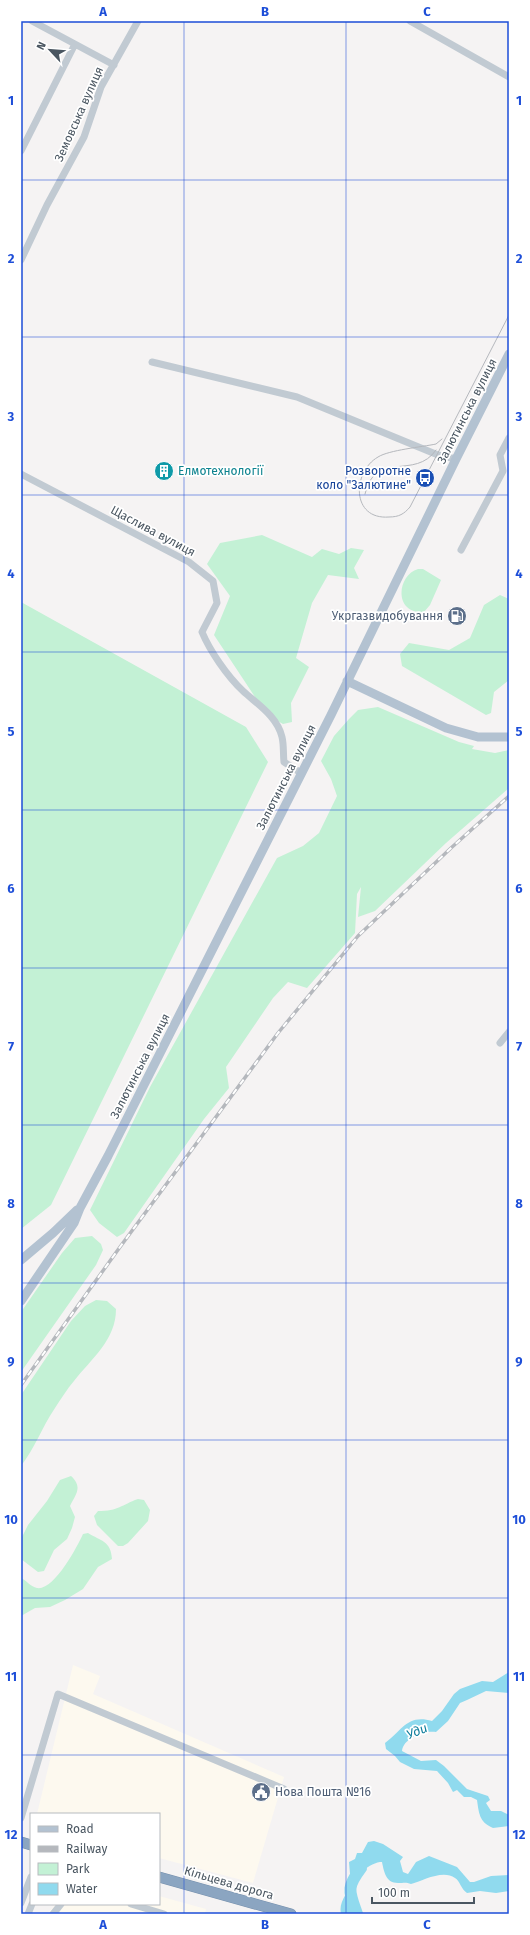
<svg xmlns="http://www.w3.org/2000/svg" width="530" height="1935" viewBox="0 0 530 1935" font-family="'Fira Sans',sans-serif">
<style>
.commercial{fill:#fdf9ef}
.green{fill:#c3f1d5}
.water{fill:#90daee}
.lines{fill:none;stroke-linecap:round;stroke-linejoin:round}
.river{stroke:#90daee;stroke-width:12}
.highway-casing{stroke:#7690ad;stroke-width:11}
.minor{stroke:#c1cad2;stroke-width:7}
.major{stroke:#b3c2d1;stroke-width:9}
.highway{stroke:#8ba5c1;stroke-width:10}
.tram{stroke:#b5b8bd;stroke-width:1}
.rail-casing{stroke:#b5b8bd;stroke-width:3.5}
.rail{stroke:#fff;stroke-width:2;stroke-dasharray:6;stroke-linecap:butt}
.grid{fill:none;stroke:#1d4ed8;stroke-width:1;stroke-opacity:0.55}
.labels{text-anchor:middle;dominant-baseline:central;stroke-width:3.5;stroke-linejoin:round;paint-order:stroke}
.street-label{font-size:12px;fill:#4a5661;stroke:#fff}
.culture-label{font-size:12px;fill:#0d838f;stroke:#fff;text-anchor:start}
.transit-label{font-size:12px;fill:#164399;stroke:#fff;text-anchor:end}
.service-label{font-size:12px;fill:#4e5e75;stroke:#fff;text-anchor:end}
.water-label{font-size:13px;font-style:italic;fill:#0c7c9b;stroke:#fff}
.neatline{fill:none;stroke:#1d4ed8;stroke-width:1.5}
.grid-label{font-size:13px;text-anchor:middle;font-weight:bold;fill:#1d4ed8}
</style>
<rect width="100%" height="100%" fill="#f5f3f3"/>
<path class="commercial" d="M73,1665L100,1676L93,1694L284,1777L253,1883L159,1858V1814H37Z
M159,1896L206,1909L205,1914H47L56,1904H159Z"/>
<path class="green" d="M262,535L312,557L322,549L339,554L351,548L364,550L354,568L359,579L328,575L312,603L296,658L309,667L291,703L292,722L283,724L267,715L214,635L230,596L207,564L220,543Z
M418,569H423L441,580L430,605L424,612C393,614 397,575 418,569Z
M500,595L509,599V680L494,692L491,713L486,715L402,666L400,654L409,643L449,650L470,638L484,605Z
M21,602L246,727L268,762L51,1205L21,1229Z
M378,707L459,742L474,746L472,749L495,753L509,750V788L446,843L375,911L358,917L361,887L357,894L355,933L307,988L288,982L273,998L226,1067L229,1088L204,1119L124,1233L117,1237L99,1223L90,1210L150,1087L277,858L303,846L319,833L337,796L331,779L321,761L334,736L349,719L358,710Z
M92,1236L101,1244L103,1250L96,1265L21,1372V1312L62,1253L75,1238Z
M96,1300L107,1301L116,1309C116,1340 92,1358 74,1381C67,1389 61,1399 55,1408C42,1427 35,1448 21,1466V1395L71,1321L85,1306Z
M71,1476C83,1487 76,1494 70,1506L75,1517L72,1528L67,1539L54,1550L44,1571L38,1572L21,1559V1539L28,1525L47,1501L60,1480Z
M138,1499L144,1500L150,1510L148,1521L128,1543L123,1546H118L97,1525L94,1516L98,1511C119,1511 121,1505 138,1499Z
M88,1533C101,1541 111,1541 112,1559L98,1567L83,1589L65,1600L50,1607L35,1608L21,1616V1578C26,1580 31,1587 37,1588C54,1591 77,1547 83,1534Z"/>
<path class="water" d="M509,1672V1693L486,1691L467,1700L460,1703L448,1721L436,1732C425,1730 403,1738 402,1751L421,1761L436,1760L444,1766L467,1789L488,1796L490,1800L486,1803L491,1811H501L509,1815V1826L493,1828C479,1822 479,1813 477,1800L471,1797H464L457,1790L453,1792L448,1783L437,1771L414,1769L400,1762L395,1756L386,1749L385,1743C402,1731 407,1714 432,1721L442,1711L454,1694L460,1689L482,1681L493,1682Z
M374,1841L383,1844L403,1857L400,1861L403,1872L408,1874L416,1862L429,1856L457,1867L470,1882H474L491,1876L509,1875V1891L496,1893L480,1891L467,1893C461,1889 460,1881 455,1878C443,1869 422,1881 411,1884C406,1882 404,1883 398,1883C386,1883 384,1872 382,1862H380C364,1865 348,1883 354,1899C356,1905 359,1908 360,1914H341C338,1901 349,1893 351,1882L348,1883L350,1874L349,1862L355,1859L357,1853H362L368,1842Z"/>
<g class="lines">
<path class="river" d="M357,1914C349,1891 346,1888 361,1868"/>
<defs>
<path id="highway" d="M21,1842L31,1845
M159,1877L291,1914"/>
</defs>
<use href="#highway" class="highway-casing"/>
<path class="minor" d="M32,21L114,65
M410,21L509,77
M21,151L75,44
M21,260L47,205L84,137L101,87L138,21
M152,362L297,397L438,455L456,459
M21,474L189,562L213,581L217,603L202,632C210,651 227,676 243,691C257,704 277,716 282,737C284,745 283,754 284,762L301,773
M461,550L503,471L500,455L509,438
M500,1043L509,1032
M21,1818L58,1694L284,1789
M21,1903L31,1877
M131,1904L164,1914
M28,1914L32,1904
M53,1914L61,1904"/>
<path class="major" d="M347,681L446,728L478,737H509
M21,1260L53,1233L77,1210
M21,1301L74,1223L80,1208L108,1156L331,715L456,459L509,354"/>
<use href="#highway" class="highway"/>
<path class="tram" d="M442,439L436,444C422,447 389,450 378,457C352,472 351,520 389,517C399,517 404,514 410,507L509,315
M365,494C375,449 415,481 436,450"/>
<defs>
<path id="rail" d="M21,1385L120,1247L278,1033L358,936L451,848L509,796"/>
</defs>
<use href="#rail" class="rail-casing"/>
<use href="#rail" class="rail"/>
</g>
<path class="grid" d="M184,21V1914M346,21V1914M21,180H509M21,337H509M21,495H509M21,652H509M21,810H509M21,968H509M21,1125H509M21,1283H509M21,1440H509M21,1598H509M21,1755H509"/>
<defs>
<symbol id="building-disc" viewBox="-11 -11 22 22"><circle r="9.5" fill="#0f9aa8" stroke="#fff"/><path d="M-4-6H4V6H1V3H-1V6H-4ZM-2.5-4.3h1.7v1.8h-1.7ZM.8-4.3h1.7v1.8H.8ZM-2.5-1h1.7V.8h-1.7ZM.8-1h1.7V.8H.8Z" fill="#fff"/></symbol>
<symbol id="bus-disc" viewBox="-11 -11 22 22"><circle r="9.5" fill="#1a4fb4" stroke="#fff"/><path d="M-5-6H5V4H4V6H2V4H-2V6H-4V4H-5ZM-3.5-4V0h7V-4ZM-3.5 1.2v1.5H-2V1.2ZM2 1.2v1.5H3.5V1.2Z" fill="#fff"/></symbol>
<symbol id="fuel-disc" viewBox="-11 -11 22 22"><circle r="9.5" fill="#5c6f8a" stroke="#fff"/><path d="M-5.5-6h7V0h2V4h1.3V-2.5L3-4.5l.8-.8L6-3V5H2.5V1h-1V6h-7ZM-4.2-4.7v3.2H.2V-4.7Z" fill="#fff"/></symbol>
<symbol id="civic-disc" viewBox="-11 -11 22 22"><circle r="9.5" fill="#5c6f8a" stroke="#fff"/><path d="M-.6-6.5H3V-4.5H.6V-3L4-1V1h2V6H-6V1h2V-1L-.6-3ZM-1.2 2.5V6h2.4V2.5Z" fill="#fff"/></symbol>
</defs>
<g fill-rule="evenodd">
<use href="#building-disc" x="153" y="460" width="22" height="22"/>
<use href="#bus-disc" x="414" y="467" width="22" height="22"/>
<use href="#fuel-disc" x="446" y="605" width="22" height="22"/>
<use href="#civic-disc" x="250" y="1781" width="22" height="22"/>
</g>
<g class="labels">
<g class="street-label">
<text transform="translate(79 114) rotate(-66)">Земовська вулиця</text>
<text transform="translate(467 411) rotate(-63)">Залютинська вулиця</text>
<text transform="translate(153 531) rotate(28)">Щаслива вулиця</text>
<text transform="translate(286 777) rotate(-63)">Залютинська вулиця</text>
<text transform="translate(140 1066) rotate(-63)">Залютинська вулиця</text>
<text transform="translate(229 1883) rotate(16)">Кільцева дорога</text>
</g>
<g class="culture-label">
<text x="178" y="471">Елмотехнології</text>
</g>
<g class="transit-label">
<text x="411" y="471">Розворотне<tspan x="411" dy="14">коло "Залютине"</tspan></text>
</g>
<g class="service-label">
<text x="443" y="616">Укргазвидобування</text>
<text x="275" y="1792" text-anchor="start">Нова Пошта №16</text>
</g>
<g class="water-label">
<text transform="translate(417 1731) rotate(-22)">Уди</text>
</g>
</g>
<rect width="530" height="1935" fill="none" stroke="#ffffff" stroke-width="44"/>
<rect x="30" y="1813" width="130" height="92" fill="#ffffff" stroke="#b7bbc0"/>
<rect x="38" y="1826" width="20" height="6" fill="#b3c2d1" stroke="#b7bbc0"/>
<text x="66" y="1833" font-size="12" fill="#4a5661">Road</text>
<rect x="38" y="1846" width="20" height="6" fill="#b5b8bd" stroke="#b7bbc0"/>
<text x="66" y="1853" font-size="12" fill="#4a5661">Railway</text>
<rect x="38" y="1863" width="20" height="12" fill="#c3f1d5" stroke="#b7bbc0"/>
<text x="66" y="1873" font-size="12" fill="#4a5661">Park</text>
<rect x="38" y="1883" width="20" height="12" fill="#90daee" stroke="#b7bbc0"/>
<text x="66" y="1893" font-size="12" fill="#4a5661">Water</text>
<g transform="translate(50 50) rotate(296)" stroke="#ffffff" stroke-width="3" paint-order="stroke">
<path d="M0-3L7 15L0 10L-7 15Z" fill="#4a5661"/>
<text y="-6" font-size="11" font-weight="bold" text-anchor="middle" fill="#4a5661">N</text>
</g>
<path d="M372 1897v6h102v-6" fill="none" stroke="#4a5661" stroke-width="2"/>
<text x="378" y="1897" font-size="12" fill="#4a5661" stroke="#ffffff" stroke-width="3" paint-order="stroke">100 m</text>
<rect x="22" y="22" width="486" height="1891" class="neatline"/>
<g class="grid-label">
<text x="103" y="16">A</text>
<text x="265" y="16">B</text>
<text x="427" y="16">C</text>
<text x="11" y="105">1</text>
<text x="519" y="105">1</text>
<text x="11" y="263">2</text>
<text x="519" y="263">2</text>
<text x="11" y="421">3</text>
<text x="519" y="421">3</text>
<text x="11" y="578">4</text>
<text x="519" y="578">4</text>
<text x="11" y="736">5</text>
<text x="519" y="736">5</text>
<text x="11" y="893">6</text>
<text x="519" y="893">6</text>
<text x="11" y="1051">7</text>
<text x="519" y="1051">7</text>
<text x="11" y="1208">8</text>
<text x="519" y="1208">8</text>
<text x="11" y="1366">9</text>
<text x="519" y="1366">9</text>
<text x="11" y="1524">10</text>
<text x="519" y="1524">10</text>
<text x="11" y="1681">11</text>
<text x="519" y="1681">11</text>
<text x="11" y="1839">12</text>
<text x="519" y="1839">12</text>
<text x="103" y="1929">A</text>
<text x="265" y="1929">B</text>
<text x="427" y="1929">C</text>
</g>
</svg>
